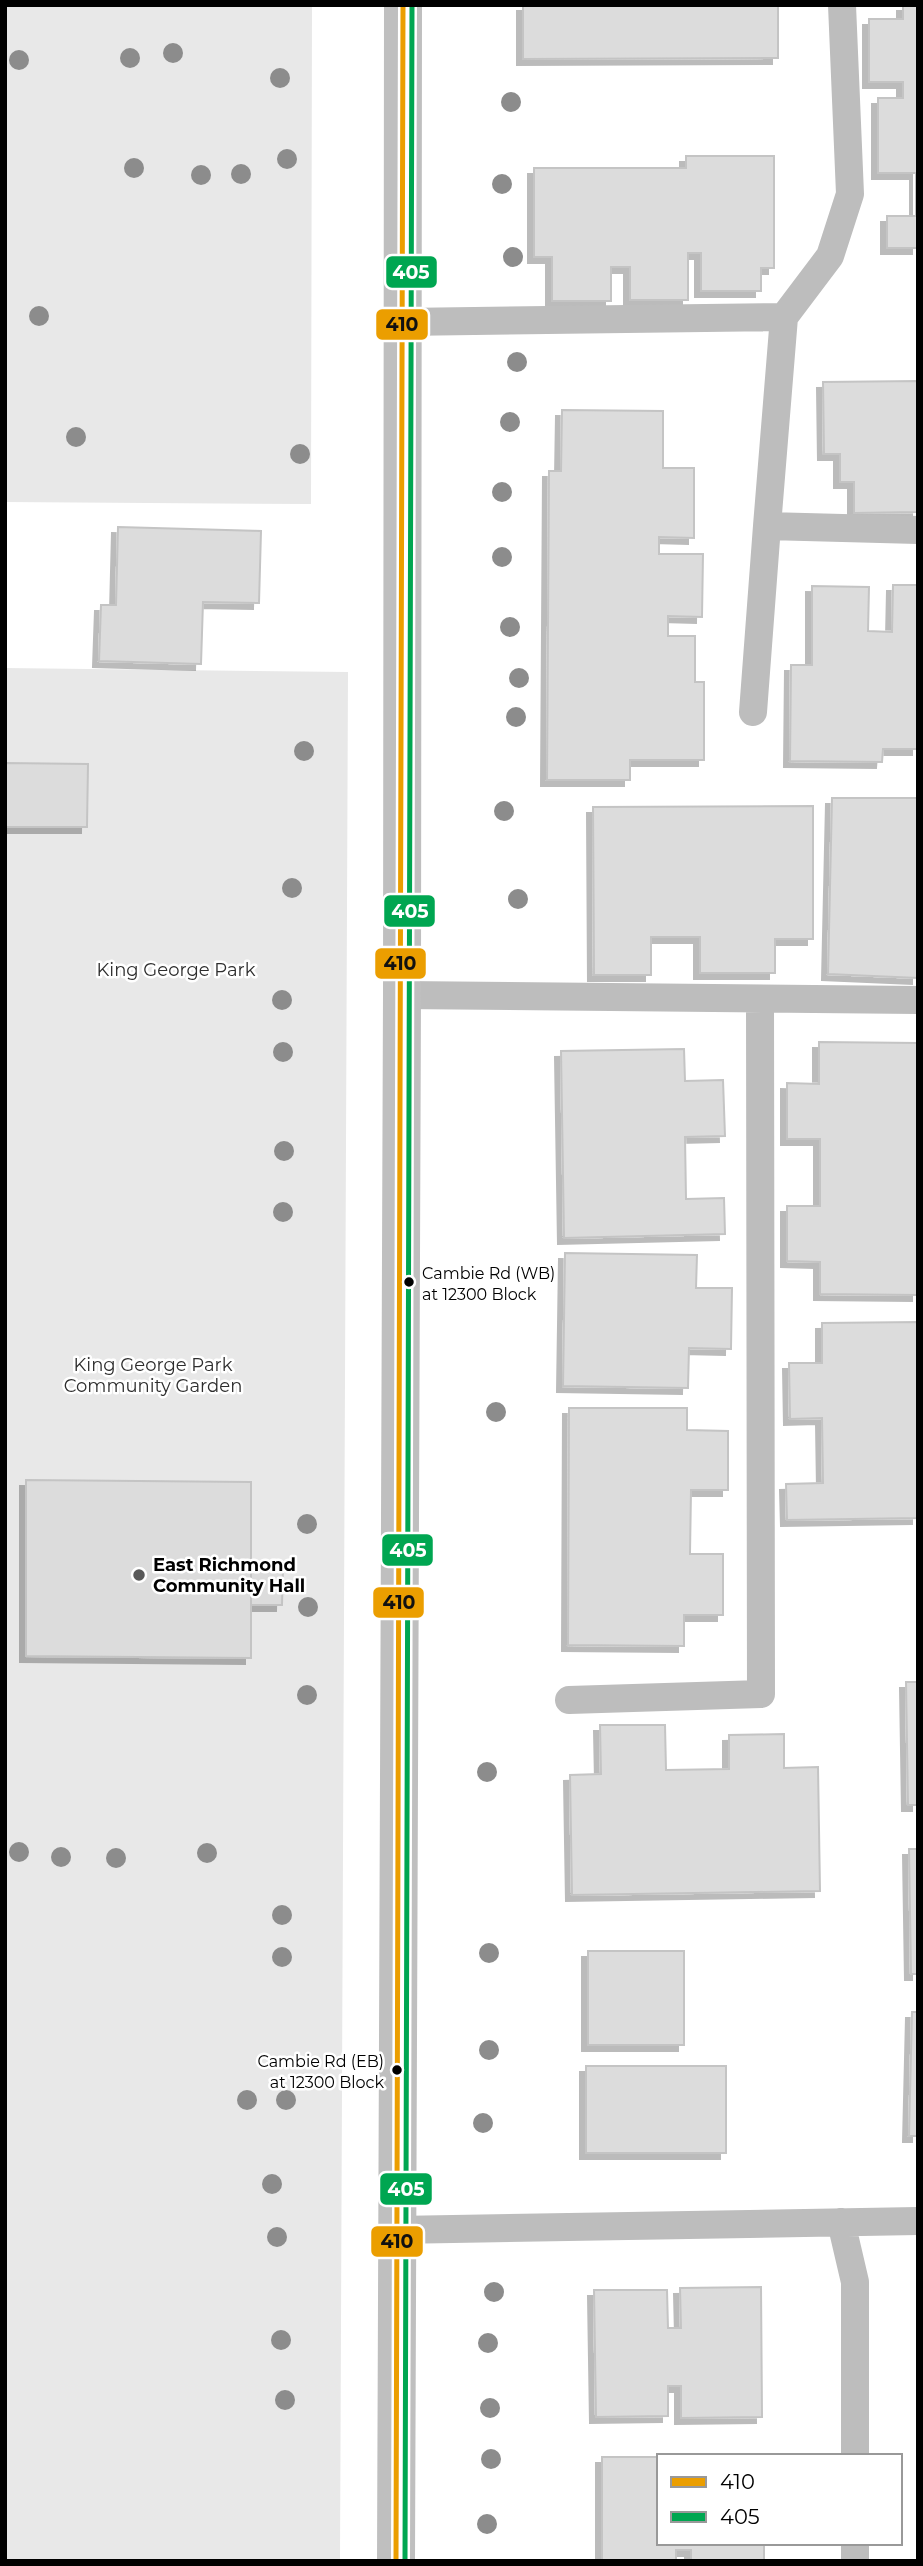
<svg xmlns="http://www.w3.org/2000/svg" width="923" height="2566" viewBox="0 0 923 2566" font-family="Montserrat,sans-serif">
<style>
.green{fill:#e8e8e8}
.building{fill:#dcdcdc;stroke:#c4c4c4;stroke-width:2;filter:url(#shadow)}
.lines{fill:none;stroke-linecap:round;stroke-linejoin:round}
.lane{stroke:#bdbdbd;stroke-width:28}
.secondary{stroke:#bfbfbf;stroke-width:38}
.bus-1-casing{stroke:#fff;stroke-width:10}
.bus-2-casing{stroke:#fff;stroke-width:10}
.bus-1{stroke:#eb9e00;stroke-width:5}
.bus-2{stroke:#00a651;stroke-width:5}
.tree{fill:#8c8c8c}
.bus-dot{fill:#000;stroke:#fff;stroke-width:2.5}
.poi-dot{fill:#595959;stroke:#fff;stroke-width:2.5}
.labels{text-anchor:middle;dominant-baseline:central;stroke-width:5;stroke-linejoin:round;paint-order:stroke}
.bus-label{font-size:16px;fill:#000;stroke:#fff;text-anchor:start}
.park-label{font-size:18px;fill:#2d2d2d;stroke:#fff}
.poi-label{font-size:18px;font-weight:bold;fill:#000;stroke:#fff;text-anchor:start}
.line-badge{stroke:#fff;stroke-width:2.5}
.badge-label{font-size:19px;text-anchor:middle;font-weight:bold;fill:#fff}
.pale-badge-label{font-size:19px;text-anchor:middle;font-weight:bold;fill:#111}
</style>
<defs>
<filter id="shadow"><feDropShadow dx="-6" dy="6" stdDeviation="0" flood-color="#0004"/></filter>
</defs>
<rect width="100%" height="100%" fill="#fff"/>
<path class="green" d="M5,5H312L311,504L5,502Z
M5,668L348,672L340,2561H5Z"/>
<path class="building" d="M523,5H778V58L523,59Z
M903,5H918V248H887V216H916V173H878V98H903V82H869V19H903Z
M686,156H774V268H761V291H701V253H688V300H630V267H611V301H552V257H534V168H686Z
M918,381V512L854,513V482H840V454H824L823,382Z
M562,410L663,411V468H694V538L659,537V554H703L702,617L668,616V636H695V682H704V760H630V780H547L549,471H561Z
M118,527L261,531L259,603L203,602L201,664L99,661L101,605H116Z
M893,585H918V749H883L882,762L790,761L791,665H812V586L869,587L868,631L892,632Z
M5,763L88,764L87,827H5Z
M832,798H918V978L828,974Z
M813,806V939H775V973H700V937H651V975H594L593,807Z
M819,1042L918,1043V1295L820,1294V1262L787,1261V1206H820V1139H787V1083L819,1084Z
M684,1049L685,1081L723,1080L725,1136L685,1137L686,1199L724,1198L725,1234L564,1238L561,1051Z
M565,1253L697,1255L696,1288H732L731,1349L689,1348L688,1388L563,1386Z
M918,1322V1518L787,1520L786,1484L823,1483L822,1418L790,1419L789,1363H822V1323Z
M569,1408H687V1430L728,1431V1490H691L690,1554H723V1615H684V1646L568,1645Z
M26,1480L251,1482V1658L26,1656Z
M251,1567L283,1568L282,1605H251Z
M906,1682H918V1805H908Z
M600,1725H665L666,1770L729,1769V1735L784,1734V1768L818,1767L820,1891L572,1895L570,1775L601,1774Z
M909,1849H918V1974H911Z
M588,1951H684V2045H588Z
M912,2012H918V2136H909Z
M586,2066H726V2153H586Z
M761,2287L762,2417L681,2418V2386H668V2416L596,2417L594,2290H667L668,2328H681L680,2288Z
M686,2455H765V2456H686Z
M602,2457H659V2543H764V2561H691V2550H676V2561H602Z"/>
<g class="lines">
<path class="lane" d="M784,317L767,526L918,530
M402,322L784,317L830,256L850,194L842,5
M753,712L767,526
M402,995L918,1000
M569,1700L761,1694L760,999
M841,2222L855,2282V2456
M396,2230L918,2221
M855,2543V2561"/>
<path class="secondary" d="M396,2561L402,995L403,5"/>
<defs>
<path id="bus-1" d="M396,2561L403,5"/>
<path id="bus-2" d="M405,2561L412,5"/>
</defs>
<use href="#bus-1" class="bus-1-casing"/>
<use href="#bus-2" class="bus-2-casing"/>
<use href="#bus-1" class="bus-1"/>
<use href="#bus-2" class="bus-2"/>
</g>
<g class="tree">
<circle cx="173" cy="53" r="10"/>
<circle cx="130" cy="58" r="10"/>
<circle cx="19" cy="60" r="10"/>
<circle cx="280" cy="78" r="10"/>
<circle cx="511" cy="102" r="10"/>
<circle cx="287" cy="159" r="10"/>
<circle cx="134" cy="168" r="10"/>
<circle cx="241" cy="174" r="10"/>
<circle cx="201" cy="175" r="10"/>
<circle cx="502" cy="184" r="10"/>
<circle cx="513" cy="257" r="10"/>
<circle cx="39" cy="316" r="10"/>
<circle cx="517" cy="362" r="10"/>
<circle cx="510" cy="422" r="10"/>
<circle cx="76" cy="437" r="10"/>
<circle cx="300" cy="454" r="10"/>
<circle cx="502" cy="492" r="10"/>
<circle cx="502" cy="557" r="10"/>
<circle cx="510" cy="627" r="10"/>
<circle cx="519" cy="678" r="10"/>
<circle cx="516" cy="717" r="10"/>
<circle cx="304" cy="751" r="10"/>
<circle cx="504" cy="811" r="10"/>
<circle cx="292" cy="888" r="10"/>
<circle cx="518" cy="899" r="10"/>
<circle cx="282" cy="1000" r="10"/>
<circle cx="283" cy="1052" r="10"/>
<circle cx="284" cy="1151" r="10"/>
<circle cx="283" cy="1212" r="10"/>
<circle cx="496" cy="1412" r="10"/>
<circle cx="307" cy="1524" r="10"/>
<circle cx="308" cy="1607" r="10"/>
<circle cx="307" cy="1695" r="10"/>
<circle cx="487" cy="1772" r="10"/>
<circle cx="19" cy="1852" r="10"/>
<circle cx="207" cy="1853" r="10"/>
<circle cx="61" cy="1857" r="10"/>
<circle cx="116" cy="1858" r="10"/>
<circle cx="282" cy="1915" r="10"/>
<circle cx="489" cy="1953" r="10"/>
<circle cx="282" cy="1957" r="10"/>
<circle cx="489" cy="2050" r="10"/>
<circle cx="247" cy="2100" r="10"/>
<circle cx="286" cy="2100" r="10"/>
<circle cx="483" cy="2123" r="10"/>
<circle cx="272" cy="2184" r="10"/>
<circle cx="277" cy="2237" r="10"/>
<circle cx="494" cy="2292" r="10"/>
<circle cx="281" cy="2340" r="10"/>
<circle cx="488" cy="2343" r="10"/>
<circle cx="285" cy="2400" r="10"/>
<circle cx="490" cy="2408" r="10"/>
<circle cx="491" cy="2459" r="10"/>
<circle cx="487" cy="2524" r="10"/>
</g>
<g class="bus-dot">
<circle cx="409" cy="1282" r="6"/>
<circle cx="397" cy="2070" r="6"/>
</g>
<circle class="poi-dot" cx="139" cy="1575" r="7"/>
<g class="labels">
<g class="bus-label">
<text x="422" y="1273">Cambie Rd (WB)<tspan x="422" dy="21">at 12300 Block</tspan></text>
<text x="384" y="2061" text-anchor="end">Cambie Rd (EB)<tspan x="384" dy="21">at 12300 Block</tspan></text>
</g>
<g class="park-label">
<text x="176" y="970">King George Park</text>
<text x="153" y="1365">King George Park<tspan x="153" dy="21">Community Garden</tspan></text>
</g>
<g class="poi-label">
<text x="153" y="1565">East Richmond<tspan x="153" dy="21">Community Hall</tspan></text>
</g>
</g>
<g class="line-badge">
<rect x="385" y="255" width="53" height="34" rx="7" fill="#00a651"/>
<rect x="375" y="308" width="54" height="33" rx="7" fill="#eb9e00"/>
<rect x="383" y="894" width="53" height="34" rx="7" fill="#00a651"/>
<rect x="374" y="947" width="53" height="33" rx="7" fill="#eb9e00"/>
<rect x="381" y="1533" width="53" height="34" rx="7" fill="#00a651"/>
<rect x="372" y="1586" width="53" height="33" rx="7" fill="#eb9e00"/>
<rect x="379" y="2172" width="54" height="34" rx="7" fill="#00a651"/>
<rect x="370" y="2225" width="54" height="33" rx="7" fill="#eb9e00"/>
</g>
<g class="badge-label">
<text x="411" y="279">405</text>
<text x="410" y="918">405</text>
<text x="408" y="1557">405</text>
<text x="406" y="2196">405</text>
</g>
<g class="pale-badge-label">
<text x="402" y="331">410</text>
<text x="400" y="970">410</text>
<text x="399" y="1609">410</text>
<text x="397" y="2248">410</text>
</g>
<rect width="923" height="2566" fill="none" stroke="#000000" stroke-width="14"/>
<rect x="657" y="2454" width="245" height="91" fill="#ffffff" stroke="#999999" stroke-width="2"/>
<rect x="671" y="2477" width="35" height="10" fill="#eb9e00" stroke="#999999" stroke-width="2"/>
<text x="720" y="2489" font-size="21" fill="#000000">410</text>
<rect x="671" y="2512" width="35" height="10" fill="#00a651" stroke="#999999" stroke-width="2"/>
<text x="720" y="2524" font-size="21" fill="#000000">405</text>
</svg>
